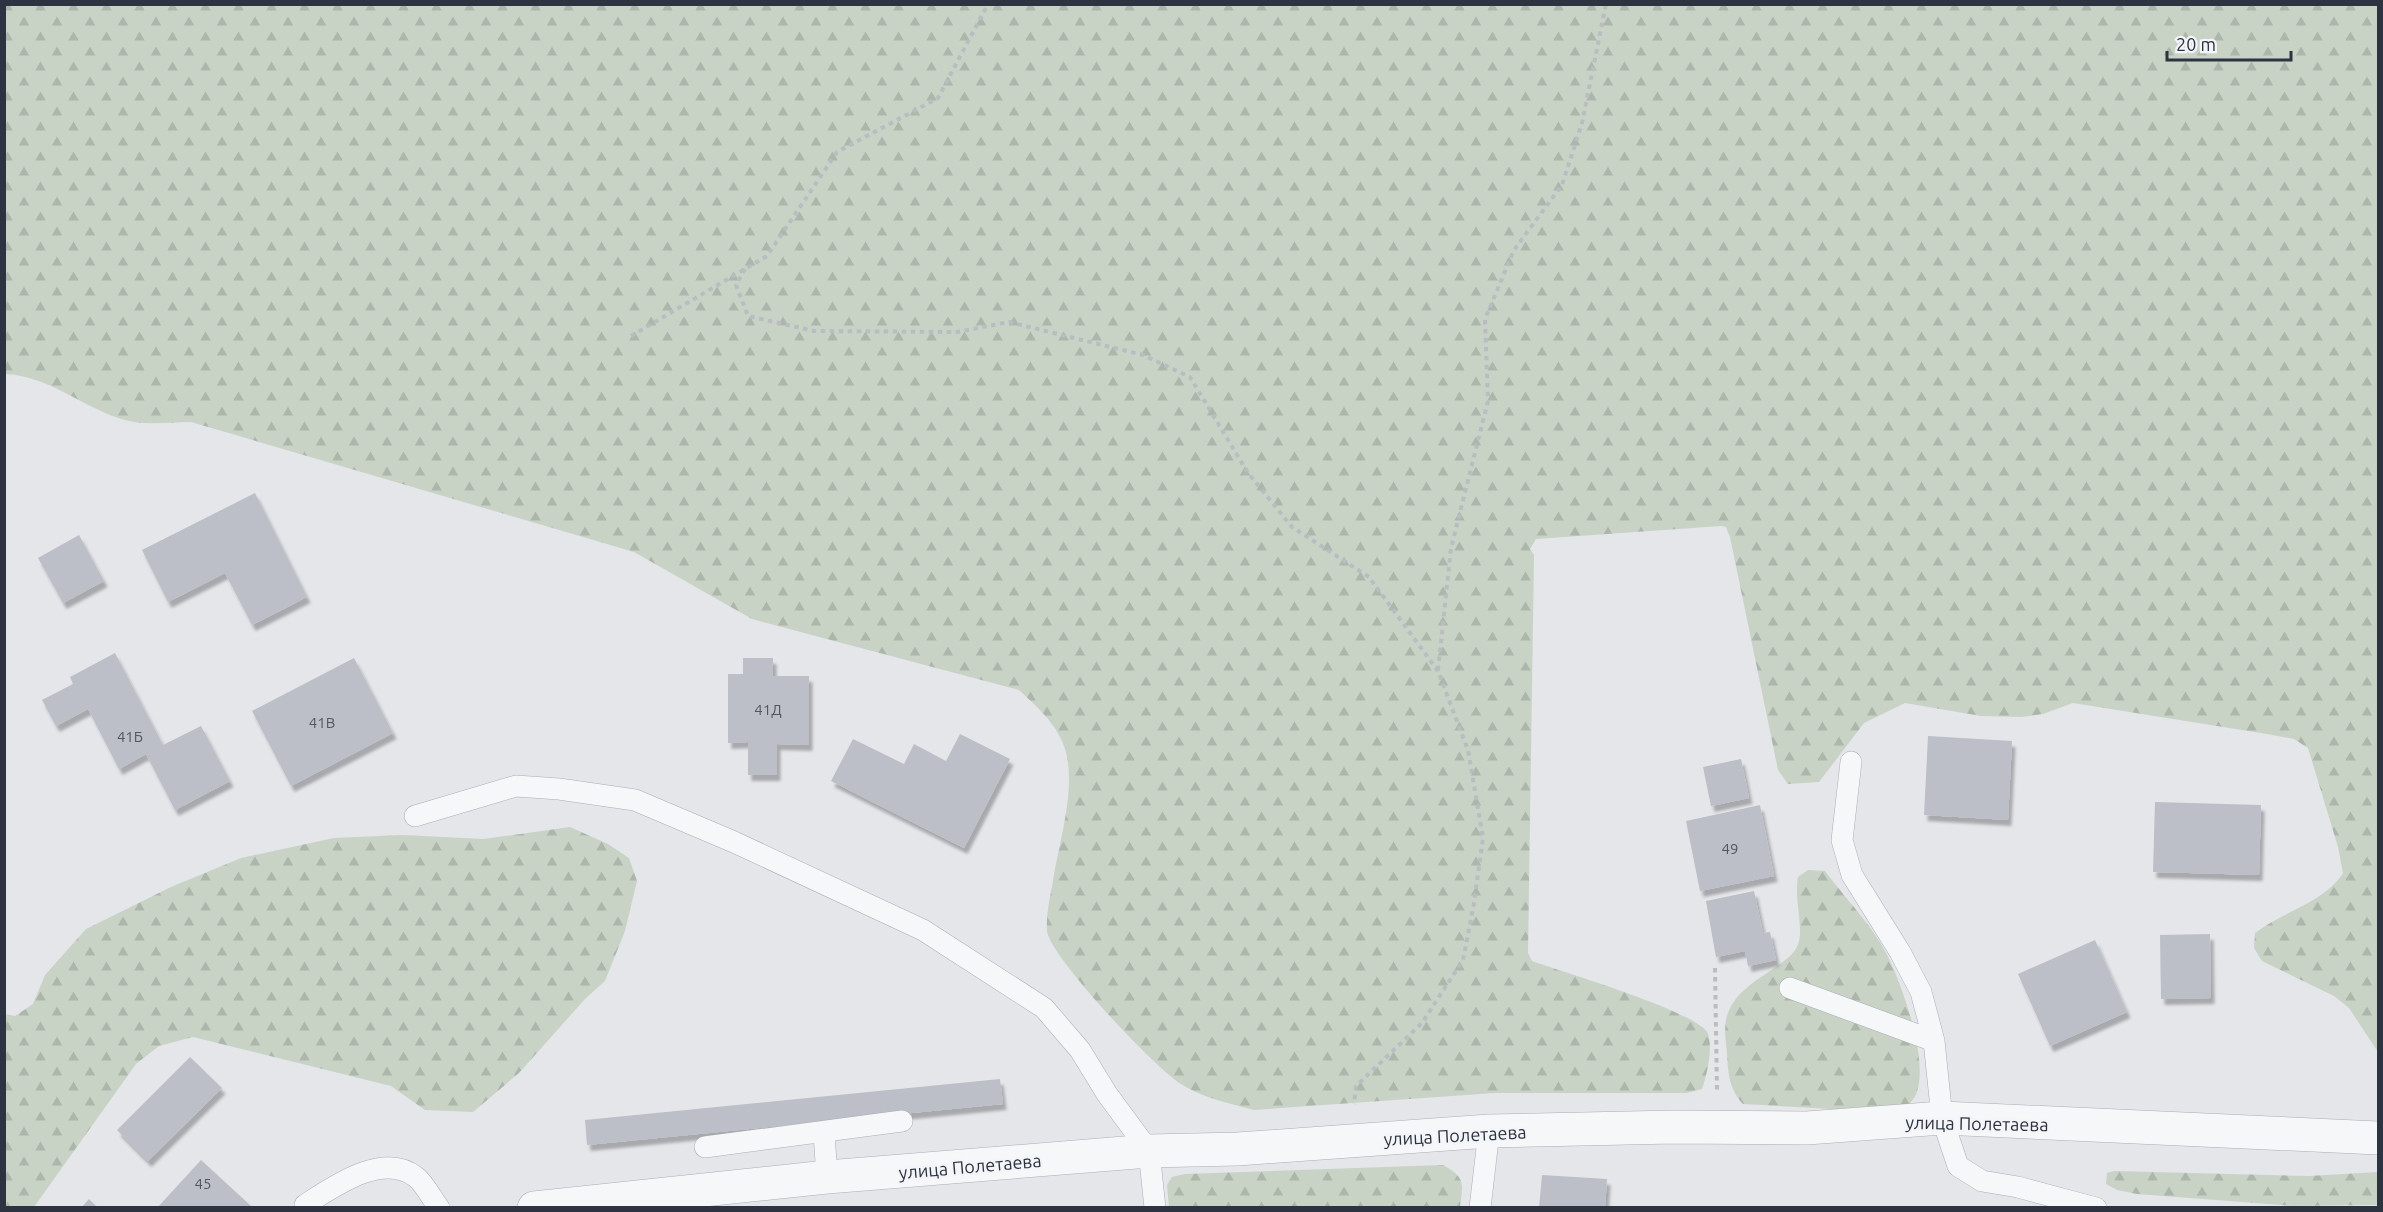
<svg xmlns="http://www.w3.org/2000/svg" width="2383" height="1212" viewBox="0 0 2383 1212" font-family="Ubuntu,sans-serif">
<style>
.forest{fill:url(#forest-firs)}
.building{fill:#bcbfc7;filter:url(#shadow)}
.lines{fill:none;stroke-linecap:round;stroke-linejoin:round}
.lane-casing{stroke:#a9adb4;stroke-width:22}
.street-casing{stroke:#a9adb4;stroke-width:34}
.path{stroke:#babcc2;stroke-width:4;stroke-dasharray:4.5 4.5;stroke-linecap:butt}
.lane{stroke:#f6f7f9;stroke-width:21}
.street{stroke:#f6f7f9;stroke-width:33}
.labels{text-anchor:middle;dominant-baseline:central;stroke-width:5;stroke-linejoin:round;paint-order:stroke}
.number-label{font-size:15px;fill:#515662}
.street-label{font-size:18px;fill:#2d3341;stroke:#f3f5f8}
</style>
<defs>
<pattern id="forest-firs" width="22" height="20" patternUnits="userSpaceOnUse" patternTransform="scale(1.5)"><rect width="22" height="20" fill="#c8d3c6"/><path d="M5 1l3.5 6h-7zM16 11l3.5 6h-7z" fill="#acb6ab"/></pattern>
<filter id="shadow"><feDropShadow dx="3.5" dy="6" stdDeviation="1.5" flood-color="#0004"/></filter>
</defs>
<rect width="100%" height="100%" fill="#e4e6ea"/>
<path class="forest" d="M5,4L2378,5V1052L2349,1008L2334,996L2262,961L2254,948L2255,933C2282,912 2325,902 2343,873L2338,847L2308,748L2294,739L2267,734L2073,703L2043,714L2022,717L1981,716L1905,703L1864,723L1819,782L1788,784L1778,770L1730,537L1726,527L1721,526L1536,539L1530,549L1534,555L1528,953L1532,961C1559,971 1702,1013 1708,1034C1713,1049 1707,1075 1702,1089L1687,1093H1495L1254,1110C1229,1103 1202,1098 1181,1084C1156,1069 1050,957 1047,931C1046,915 1050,897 1053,881C1059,842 1078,784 1064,746C1056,723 1036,706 1019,690L752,619L634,552L191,422C173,422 153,425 135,422C92,416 54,376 5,374Z
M570,827L608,844L629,858L637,881L625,931L605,981L585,999L519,1073L473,1112L425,1110L391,1086L193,1037L159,1046L136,1064L34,1207H5V1014L15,1016L33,1004L45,975L86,929L171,887L241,858L334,838L402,835L484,839Z
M1808,870L1825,871C1844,897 1872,925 1886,953C1901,981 1937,1078 1910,1103C1904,1109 1893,1111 1884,1112L1743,1104C1729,1089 1728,1073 1727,1053C1726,1043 1724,1030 1726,1020C1734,979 1794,968 1799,941C1803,923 1794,899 1798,877Z
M1443,1165C1466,1178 1463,1183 1460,1207H1169L1167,1185L1172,1177L1185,1174Z
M2114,1171L2309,1176L2378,1172V1205L2293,1206L2137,1194L2117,1190L2106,1184L2107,1173Z"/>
<path class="building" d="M255,493L307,597L252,625L225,573L168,602L142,550Z
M79,535L104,581L63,603L38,558Z
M115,653L163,745L201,726L230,781L175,810L146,754L119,769L88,709L56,726L42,700L73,684L70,677Z
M354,658L393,733L291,786L252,711Z
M743,658H773V676H809V745L777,744V775H748V742L728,743V674H743Z
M960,734L1010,759L964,848L831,781L853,739L904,764L914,744L946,761Z
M1928,736L2012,741L2008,820L1924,815Z
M1741,759L1749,798L1711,806L1703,767Z
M2155,802L2261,805L2259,875L2153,872Z
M1760,805L1774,876L1700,891L1686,821Z
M1754,891L1763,933L1770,932L1776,960L1748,966L1745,951L1716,957L1706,901Z
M2210,934L2211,998L2161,999L2160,935Z
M2095,940L2127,1012L2050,1046L2018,974Z
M190,1057L222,1088L148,1161L117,1130Z
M1000,1079L1003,1104L587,1145L585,1120Z
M201,1160L251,1206L250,1208H157Z
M1542,1175L1607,1179L1605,1208H1539Z
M89,1199L98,1208H81Z"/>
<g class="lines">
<defs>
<path id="lane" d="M1851,762L1842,840L1852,875L1900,952L1921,992L1934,1041L1942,1118L1958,1166L1982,1181L2018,1187L2096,1208
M415,816L516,786L559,789L635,800L734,842L923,930L1044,1008L1080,1050L1107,1094L1149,1151L1155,1208
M1790,988L1934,1041
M824,1133L827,1177
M705,1147L902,1121
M305,1205C333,1187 383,1151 416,1177C425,1184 432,1199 439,1208
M1480,1208L1489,1131"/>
<path id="street" d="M534,1208L827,1177L1149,1151L1238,1149L1489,1131L1674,1127L1807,1128L1942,1118L2378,1138"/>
</defs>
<use href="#lane" class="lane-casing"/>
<use href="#street" class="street-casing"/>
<path class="path" d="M745,269L736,285L748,316L814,331L957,332L1009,322L1143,355L1190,377L1248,473L1292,527L1369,577L1438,671L1468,750L1483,838L1474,903L1463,960L1422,1023L1356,1086L1354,1104
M631,336L767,256L837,152L938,98L988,4
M1438,670L1451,548L1488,401L1485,319L1514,250L1562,185L1582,123L1606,4
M1715,968L1717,1090"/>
<use href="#lane" class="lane"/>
<use href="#street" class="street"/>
</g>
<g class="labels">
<g class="number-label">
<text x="768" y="709">41Д</text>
<text x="322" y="722">41В</text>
<text x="130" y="736">41Б</text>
<text x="1730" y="848">49</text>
<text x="203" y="1183">45</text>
</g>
<g class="street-label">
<text transform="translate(1977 1123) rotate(1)">улица Полетаева</text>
<text transform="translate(1455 1135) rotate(-3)">улица Полетаева</text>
<text transform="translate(970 1166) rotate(-5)">улица Полетаева</text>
</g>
</g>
<rect width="2383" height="1212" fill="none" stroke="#2d3341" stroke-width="12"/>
<path d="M2167 51v9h124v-9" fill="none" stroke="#2d3341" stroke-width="3"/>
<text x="2176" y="51" font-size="18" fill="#2d3341" stroke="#f3f5f8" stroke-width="4.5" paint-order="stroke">20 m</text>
</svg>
